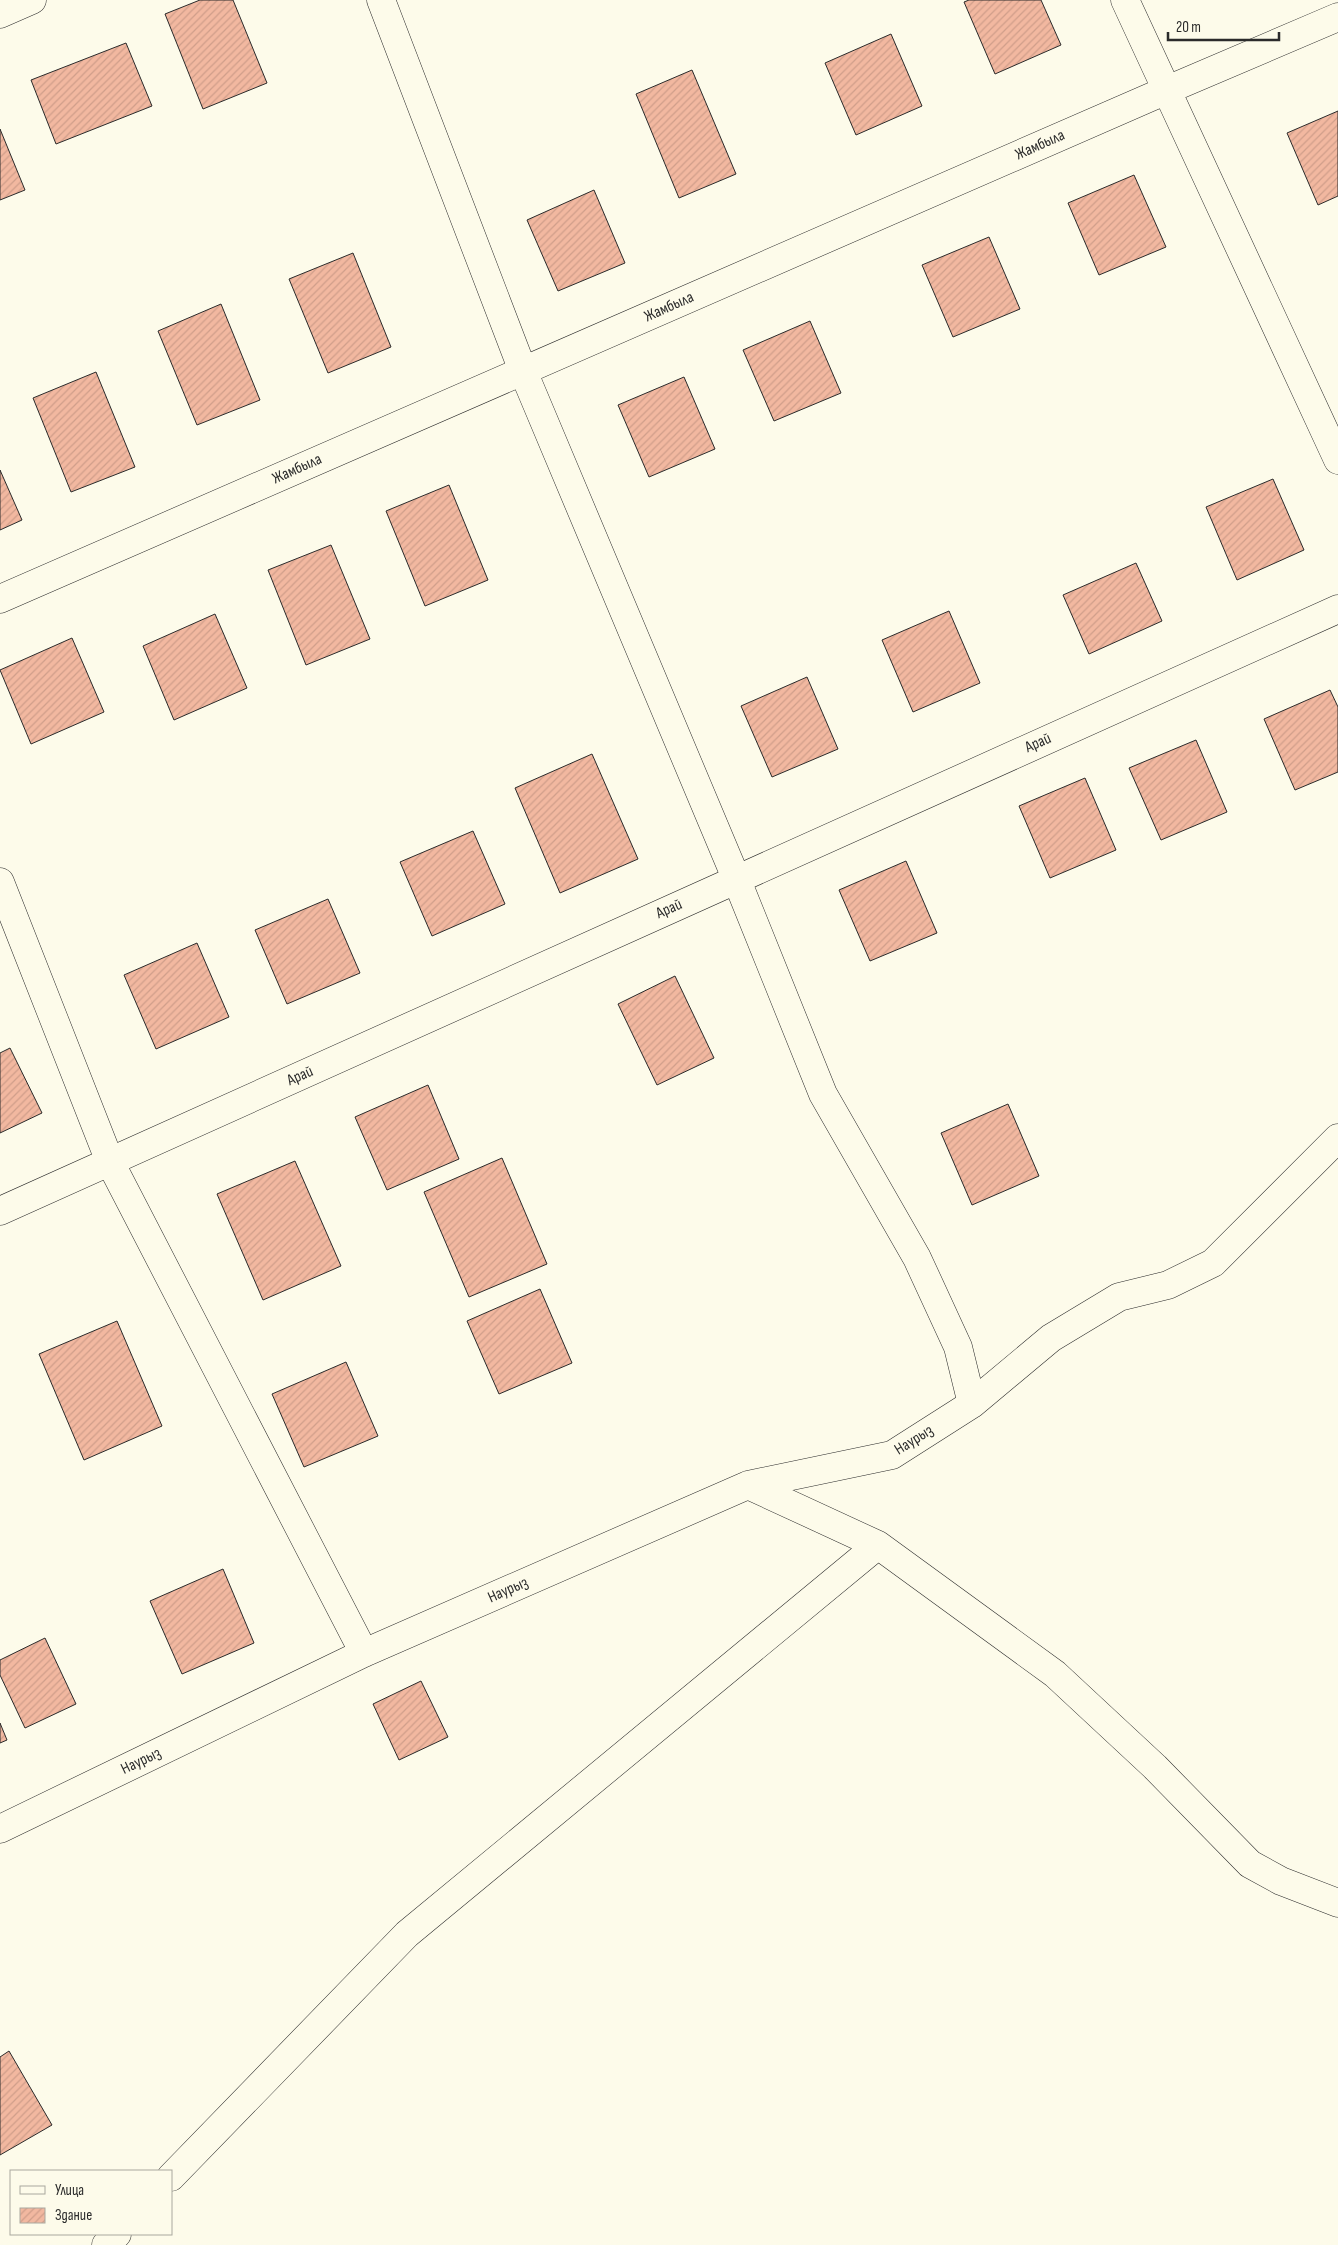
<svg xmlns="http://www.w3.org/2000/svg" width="1338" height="2245" viewBox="0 0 1338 2245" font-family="'Sofia Sans Condensed',sans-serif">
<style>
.building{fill:url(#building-hatch);stroke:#2b2b2b}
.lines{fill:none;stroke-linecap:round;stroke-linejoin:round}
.minor-casing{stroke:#2b2b2b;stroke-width:29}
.minor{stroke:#fdfbea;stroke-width:28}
.labels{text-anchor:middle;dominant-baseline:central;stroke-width:4;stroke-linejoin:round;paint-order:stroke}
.street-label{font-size:16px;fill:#2b2b2b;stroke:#fdfbea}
</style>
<defs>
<pattern id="building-hatch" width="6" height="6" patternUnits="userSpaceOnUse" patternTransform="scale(1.25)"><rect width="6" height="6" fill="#f2b8a0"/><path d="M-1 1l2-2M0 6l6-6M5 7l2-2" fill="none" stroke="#d09e8a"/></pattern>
</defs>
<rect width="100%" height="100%" fill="#fdfbea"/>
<path class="building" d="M200,0H233L267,83L203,109L165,14Z
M969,0H1041L1061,45L995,74L964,2Z
M891,34L922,106L856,135L825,63Z
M126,43L152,106L56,144L31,80Z
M692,70L736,174L679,198L636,94Z
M1338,111V196L1318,205L1287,133Z
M0,129L25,190L0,200Z
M1134,175L1166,247L1099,275L1068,203Z
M594,190L625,263L558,291L527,220Z
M989,237L1020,309L953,337L922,265Z
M353,253L391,347L328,373L289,279Z
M221,304L260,400L197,425L158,331Z
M810,321L841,393L774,421L743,350Z
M96,372L135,467L71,492L33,398Z
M684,377L715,449L649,477L618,405Z
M0,470L22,520L0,530Z
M1273,479L1304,550L1237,580L1206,507Z
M449,485L488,580L425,606L386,511Z
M331,545L370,639L306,665L268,570Z
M1136,563L1162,621L1089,654L1063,595Z
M949,611L980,683L913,712L882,640Z
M215,614L247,688L174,720L143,646Z
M72,638L104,712L31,744L0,670Z
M807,677L838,749L772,777L741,706Z
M1330,690L1338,707V772L1295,790L1264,719Z
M1196,740L1227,812L1161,840L1129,768Z
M592,754L638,859L560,893L515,788Z
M1085,778L1116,850L1050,878L1019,806Z
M473,831L505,904L432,936L400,862Z
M906,861L937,933L870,961L839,890Z
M328,899L360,973L287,1004L255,930Z
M197,943L229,1017L156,1049L124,975Z
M675,976L714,1058L657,1085L618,1004Z
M10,1048L42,1113L0,1133V1053Z
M428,1085L459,1159L387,1190L355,1117Z
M1008,1104L1039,1176L972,1205L941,1133Z
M502,1158L547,1264L469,1297L424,1192Z
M295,1161L341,1266L263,1300L217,1194Z
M540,1289L572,1363L499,1394L467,1321Z
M117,1321L162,1426L84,1460L39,1354Z
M346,1362L378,1436L304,1467L272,1394Z
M223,1569L254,1643L182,1674L150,1601Z
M45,1638L76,1704L25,1728L0,1675V1660Z
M421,1681L448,1737L399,1760L373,1704Z
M0,1723L7,1740L0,1743Z
M9,2051L52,2125L0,2155V2057Z"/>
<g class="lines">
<defs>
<path id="minor" d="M1125,0L1338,460
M0,14L32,0
M0,599L1167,90L1338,17
M0,882L110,1162L364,1653
M0,1211L1338,609
M972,1404L1051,1338L1119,1297L1168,1285L1213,1263L1338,1138
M748,1485L878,1545
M0,1829L364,1653L748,1485L892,1455L972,1404L958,1347L917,1258L823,1094L736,878L523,371L381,0
M171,2177L407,1934L878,1545L1055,1674L1155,1767L1250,1864L1281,1881L1338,1903
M106,2245L117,2234"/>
</defs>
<use href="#minor" class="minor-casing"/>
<use href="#minor" class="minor"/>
</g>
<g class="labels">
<g class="street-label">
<text transform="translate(1040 145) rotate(-24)">Жамбыла</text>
<text transform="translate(669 307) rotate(-24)">Жамбыла</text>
<text transform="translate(297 469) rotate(-24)">Жамбыла</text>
<text transform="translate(1038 743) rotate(-24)">Арай</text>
<text transform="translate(669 909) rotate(-24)">Арай</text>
<text transform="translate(300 1076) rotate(-24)">Арай</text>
<text transform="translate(914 1440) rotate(-32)">Наурыз</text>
<text transform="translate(508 1590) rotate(-24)">Наурыз</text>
<text transform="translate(141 1761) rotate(-26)">Наурыз</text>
</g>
</g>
<rect x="10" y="2170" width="162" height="65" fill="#fdfbea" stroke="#a9a89e"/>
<rect x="20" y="2186" width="25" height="8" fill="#fdfbea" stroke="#a9a89e"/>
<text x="55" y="2195" font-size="15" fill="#2b2b2b">Улица</text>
<rect x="20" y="2208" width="25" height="15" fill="url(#building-hatch)" stroke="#a9a89e"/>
<text x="55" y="2220" font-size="15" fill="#2b2b2b">Здание</text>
<path d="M1168 32v8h111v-8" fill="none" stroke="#2b2b2b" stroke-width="2.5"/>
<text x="1176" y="32" font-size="15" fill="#2b2b2b" stroke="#fdfbea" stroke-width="4" paint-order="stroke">20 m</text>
</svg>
